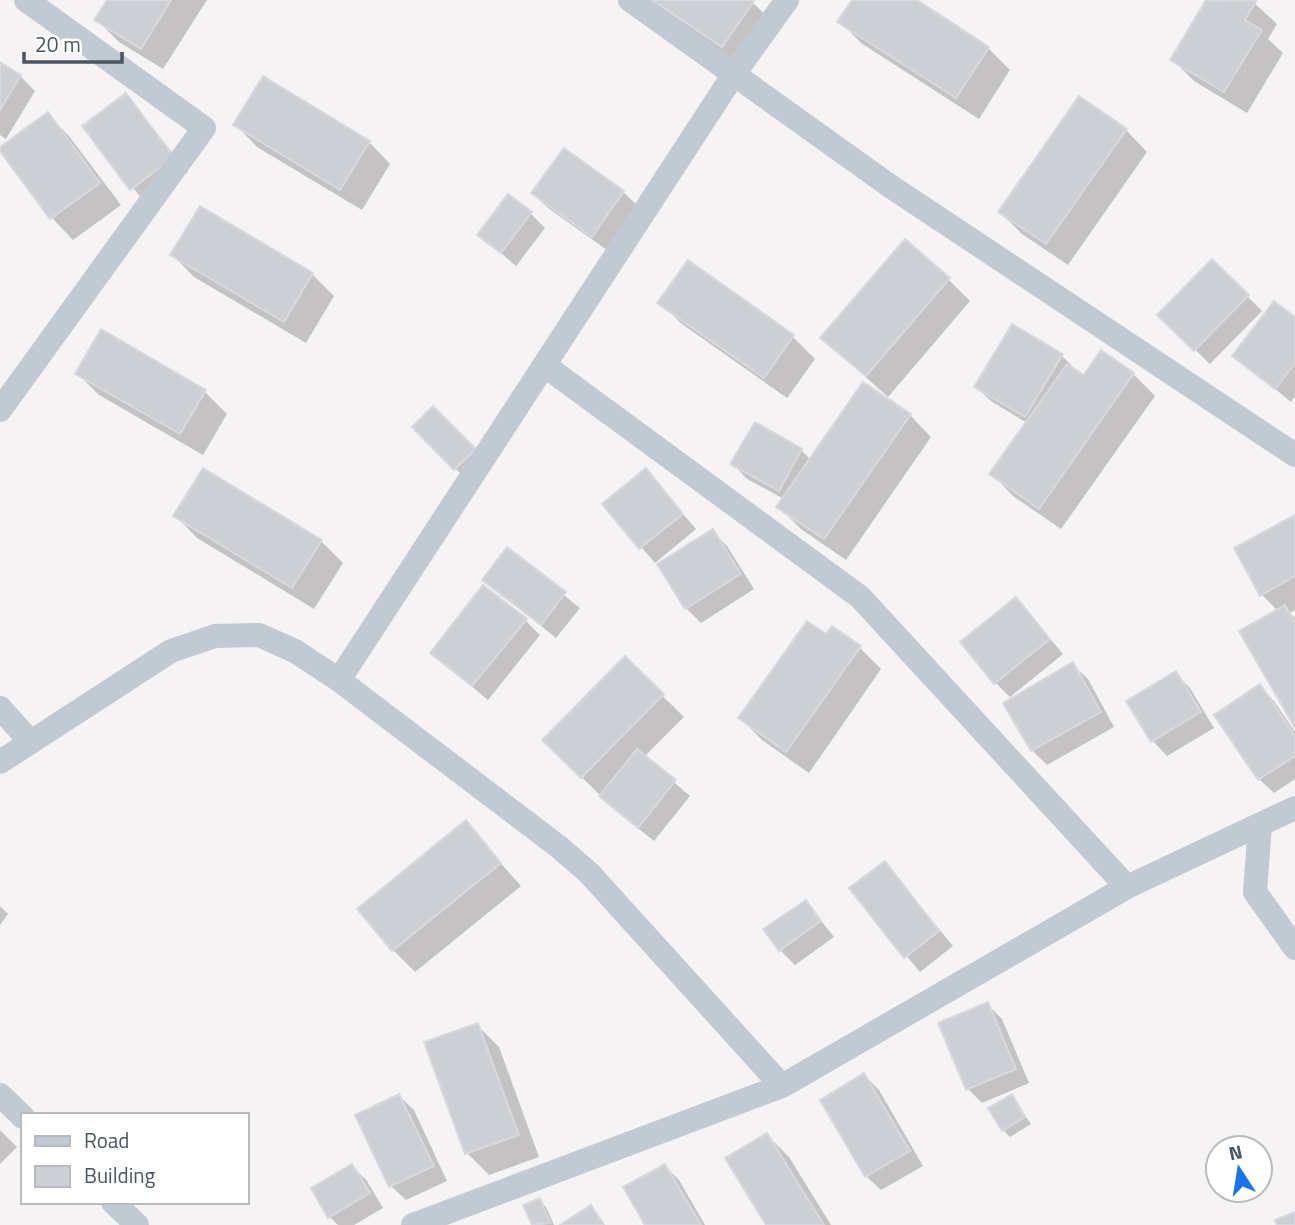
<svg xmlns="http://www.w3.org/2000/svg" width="1295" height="1225" viewBox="0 0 1295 1225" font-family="'Titillium Web',sans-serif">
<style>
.shadow{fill:#0003}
.building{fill:#cdcfd5;stroke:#d7d9de;stroke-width:2}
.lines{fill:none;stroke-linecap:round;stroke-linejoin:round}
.minor{stroke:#c1cad2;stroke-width:24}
</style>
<rect width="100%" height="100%" fill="#f5f3f3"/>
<path class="shadow" d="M109,0H207L163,69L119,42L97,20Z
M645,0H750L775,24L744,68Z
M854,0H914L988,48L1010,70L979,119L861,43L840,21Z
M1208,0H1251L1277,24L1268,39L1283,53L1247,113L1194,81L1172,59Z
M0,65L20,76L35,91L6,139L0,135Z
M126,95L188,172L146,204L84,126Z
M48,115L69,136L121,205L73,240L52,218L1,149Z
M236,125L369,142L390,164L362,210L257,147Z
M1126,130L1147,152L1068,265L1022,234L1000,212Z
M623,192L638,206L607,250L548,208L533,193Z
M530,213L545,228L516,266L479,234Z
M173,255L312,274L334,296L306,343L194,277Z
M1212,261L1262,311L1210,364L1159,315Z
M689,263L793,337L815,359L787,398L682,324L660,303Z
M948,279L970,301L888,397L822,338Z
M1295,319V396L1291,402L1235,356Z
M1013,326L1062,356L1084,378L1133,374L1155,396L1061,529L1013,496L992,474L1027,423L991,401L976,387Z
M101,332L205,392L227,414L203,455L99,395L77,373Z
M433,408L489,465L470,483L414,427Z
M910,415L931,437L846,560L801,529L779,507L784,499L747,479L733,464L755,424L801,450L811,460Z
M646,471L696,529L655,563L605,505Z
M176,516L321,541L343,563L314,609L197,538Z
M1295,517V610L1290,613L1295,618V725L1278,611L1262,595Z
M712,531L727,546L754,589L701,623L686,608Z
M507,550L580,608L556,638L484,579Z
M1016,599L1063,654L1010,697L995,682Z
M525,620L540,635L488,700L432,653Z
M827,637L860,648L881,669L809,773L762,740L740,718Z
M625,659L684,717L644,757L690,796L654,841L616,811L544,740Z
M1073,665L1088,679L1114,727L1047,765L1032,750Z
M1175,673L1190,688L1214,728L1167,756L1153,741L1128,702Z
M1259,686L1274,701L1295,732V779L1274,793L1259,779Z
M465,823L521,886L415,972L393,950Z
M885,863L953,946L920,972L851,889Z
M806,902L834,937L795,965L780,950Z
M0,906L8,914L0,925Z
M987,1004L1002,1019L1029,1083L982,1103L968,1089Z
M477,1025L499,1047L539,1157L489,1175L467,1153Z
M864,1075L879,1090L923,1166L881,1190L866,1176Z
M399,1096L414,1110L447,1181L406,1200L391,1186Z
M1011,1096L1031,1124L1010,1137L1003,1130Z
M0,1130L17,1147L0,1164Z
M767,1135L789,1157L831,1225H768Z
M352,1166L367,1181L383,1208L354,1225H338L329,1216Z
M665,1166L679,1180L705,1225H647Z
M539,1200L546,1207L554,1225H534L526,1206Z"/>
<path class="building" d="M107,0H171L141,49L94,20Z
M652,0H753L754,1L722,47Z
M852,0H917L989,47L956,98L837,22Z
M1206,0L1256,1L1245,20L1262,30L1224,92L1170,60Z
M0,62L21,75L0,110Z
M263,76L370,141L340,190L233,125Z
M126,93L174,157L130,190L82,126Z
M1079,96L1127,129L1046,244L998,212Z
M48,112L100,183L50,219L0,151V147Z
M564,148L624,191L592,237L531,193Z
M508,194L532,212L501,253L477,235Z
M200,206L313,273L284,322L170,255Z
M905,239L950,278L866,376L820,338Z
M1212,259L1249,295L1194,351L1157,315Z
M688,260L794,335L764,378L657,303Z
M1274,301L1295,317V363L1275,389L1232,356Z
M1012,324L1063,354L1025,417L974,387Z
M101,329L206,390L180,434L75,374Z
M1101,350L1134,373L1039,509L989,474L1067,364L1084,375Z
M863,382L911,414L824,539L776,507Z
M433,406L476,449L454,470L412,427Z
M755,422L802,449L779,491L730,464Z
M203,468L322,540L292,588L173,516Z
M646,468L683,514L639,549L602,504Z
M1295,515V576L1260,596L1234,548Z
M713,529L741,574L685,609L657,564Z
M507,547L566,592L541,625L482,580Z
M483,585L527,619L472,686L430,653Z
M1016,597L1050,639L994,684L960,642Z
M1285,605L1295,623V728L1239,631Z
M807,621L826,634L832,626L861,646L786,752L738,718Z
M625,656L664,694L581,778L542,740Z
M1073,662L1101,712L1031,751L1003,703Z
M1176,671L1201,712L1151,742L1126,701Z
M1260,684L1295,736V756L1258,780L1214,715Z
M637,749L676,780L638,828L599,796Z
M466,820L501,863L392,951L357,909Z
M885,861L939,931L904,958L849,888Z
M806,900L821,921L779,951L763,929Z
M988,1002L1016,1069L966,1090L938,1023Z
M478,1023L519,1135L465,1154L424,1042Z
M864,1073L910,1151L865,1177L820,1100Z
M399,1094L434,1166L389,1187L355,1115Z
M1012,1094L1025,1117L1002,1131L988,1108Z
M767,1133L824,1225H766L725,1158Z
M352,1164L370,1193L328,1218L311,1188Z
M665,1164L701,1225H645L623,1187Z
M540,1198L550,1223L532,1225L523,1205Z
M591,1205L604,1225H560Z
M1295,1212V1225H1277L1275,1220Z"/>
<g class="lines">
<path class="minor" d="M630,0L890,186L1295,455
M544,365L860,597L1127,887
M0,410L204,128L26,0
M339,680L734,74L787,0
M0,708L29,740
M0,762L171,651L215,636L259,635L295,651L339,680L559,847L589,873L782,1086
M1260,825L1255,892L1295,948
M0,1095L23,1117
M113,1202L137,1225
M413,1225L782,1086L1127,887L1295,808"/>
</g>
<rect x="21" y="1113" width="228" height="91" fill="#ffffff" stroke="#b7bbc0" stroke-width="2"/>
<rect x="35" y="1136" width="35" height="10" fill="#c1cad2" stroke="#b7bbc0" stroke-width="2"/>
<text x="84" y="1148" font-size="21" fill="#4a5661">Road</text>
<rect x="35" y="1166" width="35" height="21" fill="#cdcfd5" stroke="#b7bbc0" stroke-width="2"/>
<text x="84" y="1183" font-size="21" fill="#4a5661">Building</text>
<g transform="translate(1239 1169) rotate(348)"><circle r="33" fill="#ffffff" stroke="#b7bbc0" stroke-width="2"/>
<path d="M0-5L12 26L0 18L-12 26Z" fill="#1a73e8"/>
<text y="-10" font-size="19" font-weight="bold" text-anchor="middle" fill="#4a5661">N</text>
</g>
<path d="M24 52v10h98v-10" fill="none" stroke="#4a5661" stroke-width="3.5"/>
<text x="35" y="52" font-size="21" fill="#4a5661" stroke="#ffffff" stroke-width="5" paint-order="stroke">20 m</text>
</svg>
